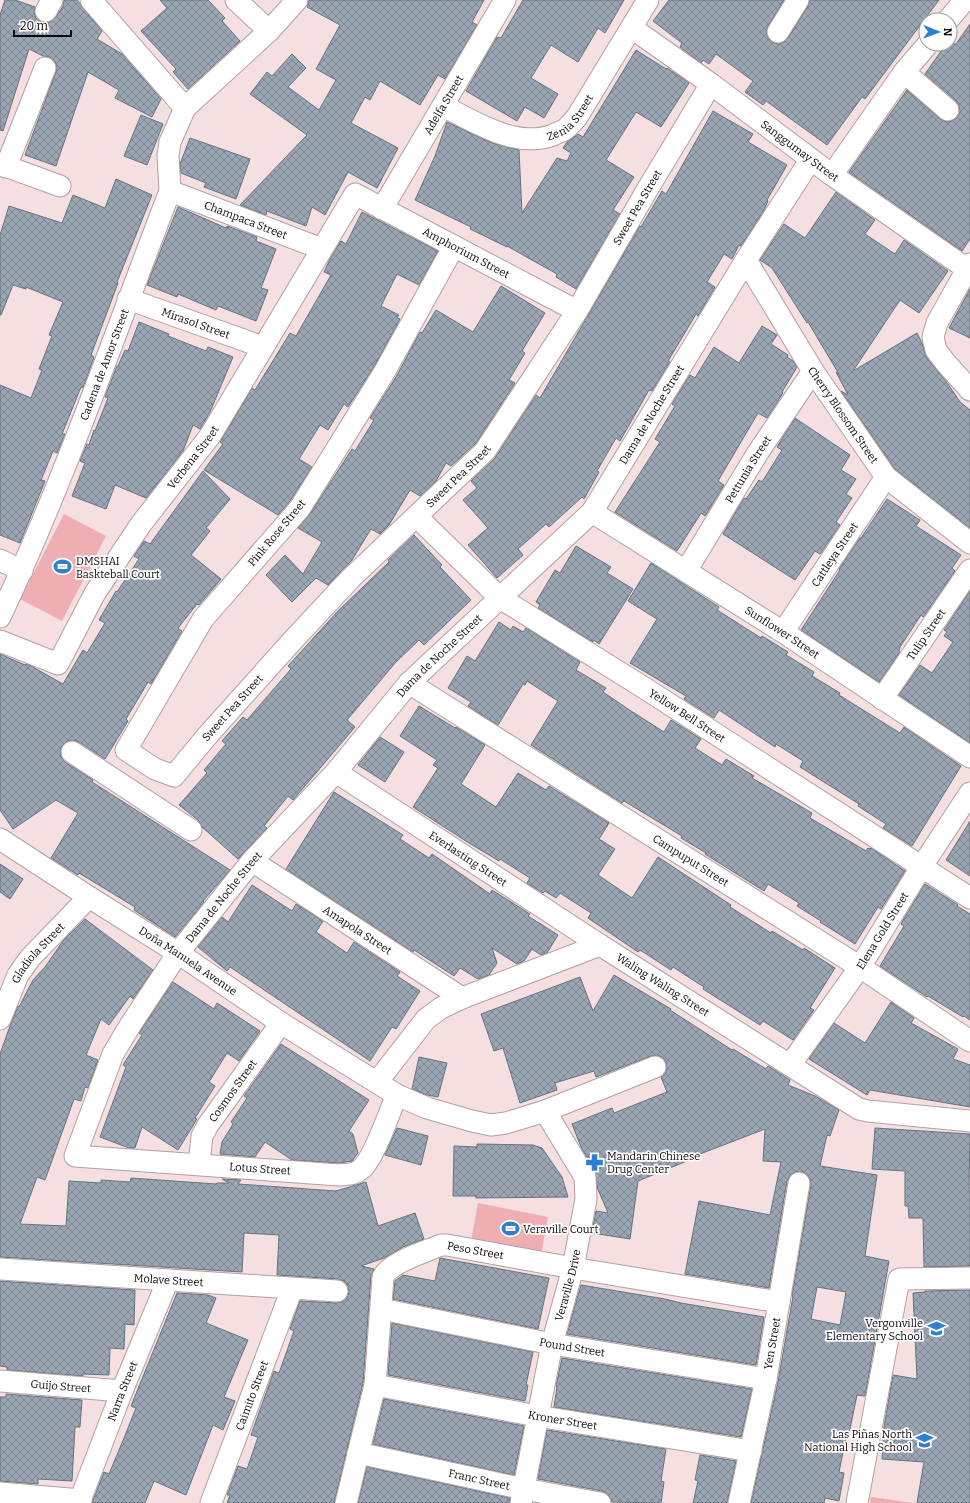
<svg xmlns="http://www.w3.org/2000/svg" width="970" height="1503" viewBox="0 0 970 1503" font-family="Bitter,serif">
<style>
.park{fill:url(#park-crowns)}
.pitch{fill:#efaeb2}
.building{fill:url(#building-cross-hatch);stroke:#67727f;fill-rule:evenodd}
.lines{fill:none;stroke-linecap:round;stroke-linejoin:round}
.minor-casing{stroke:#b49fa0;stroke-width:23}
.minor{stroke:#fff;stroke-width:21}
.labels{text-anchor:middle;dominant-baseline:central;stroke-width:3.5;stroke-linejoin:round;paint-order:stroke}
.street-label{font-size:11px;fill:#100909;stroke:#fff}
.poi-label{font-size:11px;fill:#100909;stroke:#fff;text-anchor:start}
</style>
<defs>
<pattern id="park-crowns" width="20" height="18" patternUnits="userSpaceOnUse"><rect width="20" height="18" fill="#efaeb2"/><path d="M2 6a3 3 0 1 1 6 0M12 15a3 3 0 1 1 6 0" fill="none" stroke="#cc9498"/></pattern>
<pattern id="building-cross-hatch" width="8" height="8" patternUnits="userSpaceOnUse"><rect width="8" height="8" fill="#9aa6b4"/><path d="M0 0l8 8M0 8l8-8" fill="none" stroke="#7c8591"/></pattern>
</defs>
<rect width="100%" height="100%" fill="#f5dfe0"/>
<path class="park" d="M871,1497L913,1503H870Z"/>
<path class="pitch" d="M64,514L106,536L62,621L20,599Z
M478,1203L548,1217L541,1255L471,1241Z"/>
<path class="building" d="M5,0H15L35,7L34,12L36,18L41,22L46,23L52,21L56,17L63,6L64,0H77L102,31L97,39L122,54L161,99L152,117L115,98L119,90L88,72L56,166L25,155L56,72L57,67L55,61L50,57L43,56L29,49L3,131L0,130V15Z
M160,0H208L225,18L222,21L240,41L188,89L173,72L176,69L141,31L167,8Z
M309,0H484L472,22L477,25L445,79L438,75L420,105L380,81L370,100L365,97L351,123L398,148L377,188L348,172L325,215L312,207L306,226L267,211L266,215L240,205L307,135L250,94L267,72L272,76L292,54L306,68L288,87L319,110L336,80L316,69L340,25L307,7Z
M523,0H624L605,33L598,28L578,62L551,45L531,78L558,94L544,118L525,107L517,121L466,91L497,37L501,38Z
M669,0H784L768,26L766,31L768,38L772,42L778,44L784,42L788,38L808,6L810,0H939L865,99L862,97L827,145L766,101L763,105L745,92L753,81L716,54L709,64L703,60L701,63L680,47L682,43L653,21Z
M970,24V239L962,251L849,172L907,90L940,119L946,122L952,121L957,118L960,112L959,106L956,101L925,74L946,44H956Z
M636,50L666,69L667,68L689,83L661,127L636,112L606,160L634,177L613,210L620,214L576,289L556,277L557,274L507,246V247L470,229L471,227L415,200L435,156L447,122L492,143L519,150L522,213L557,158L567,161L571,153L563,148L567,142L578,134L583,137Z
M713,111L753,134L748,142L787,165L767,200L768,201L764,210L741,246L739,245L732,259L724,254L707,282L715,287L698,316L696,314L683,336L668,361L670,362L652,391L649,390L620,441L616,438L597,471L599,472L584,499L582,497L549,527L546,524L518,549L523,555L497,578L468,545L488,528L463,500L477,488L471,481L495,458L536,395L540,398L640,226L641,227L662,191L666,194Z
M141,115L163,124L147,165L124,156Z
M190,138L250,159L236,199L204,187L206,183L181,173L180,164Z
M116,179L152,195L117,282L118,283L91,355L94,357L83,388L81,387L62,434H65L57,453L53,451L41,480L45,481L20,543L0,535V385L31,398L42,370L39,369L52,336L49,335L63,302L26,287V289L13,285L1,315H0V235L9,206L62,223L73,195L105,208Z
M836,192L875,220L865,234L895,254L904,240L948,271L919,313L900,300L853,371L917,333L922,343L926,357L948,384L960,402L970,410V528L895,469L841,391L848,395L836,372L839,374L808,322L807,323L772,268L760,260L784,224L805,238Z
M178,207L226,228L227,226L257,237L256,241L276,249L261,288L268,290L256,321L218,306L216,310L178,294L177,297L147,285Z
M362,212L438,251L419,285L397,274L381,306L399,315L397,318L400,319L375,365L348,407L344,404L328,430L320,425L299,459L312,467L290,501L278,515L204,470L223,444L220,442L252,388L255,390L290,333L296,336L331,275L324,272L331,257L341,241L346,244Z
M501,286L545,313L522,351L525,353L509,380L515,383L476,443L451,466L446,463L436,481L420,496L410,490L389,525L380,534L371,529L352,560L328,585L316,578L292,602L266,575L285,555L303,574L322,542L298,528L310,514L352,449L355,451L374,420L370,418L396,377L420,332L422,333L436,310L473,332Z
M970,289V338L949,328Z
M139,322L169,334L168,336L206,351L208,347L233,357L210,412L200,429L193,425L183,451L146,498L115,485L106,509L72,496L85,463L80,461L87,444L89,445L94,430L95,431L108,398L105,397L117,366H118L125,350L128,351Z
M762,326L777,335L771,344L788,355L787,357L793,361L797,367L782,392L783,393L767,418L758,413L718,481L724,485L705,516L701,513L677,551L615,512L660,442L655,439L675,406L672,404L690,375L695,378L714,347L739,363Z
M795,418L850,455L841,470L856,479L846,494L852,498L836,522L840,525L820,554L815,551L795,580L723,534L744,498L746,499L759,480L762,482L782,450L777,447Z
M203,471L230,499L206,528L210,531L191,555L221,579L199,605L197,604L178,628L182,631L151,684L148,682L126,719L128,721L105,759L79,742L73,740L66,742L62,746L60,751L61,757L65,762L93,780L92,782L230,870L203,901L204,902L175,937L134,910L135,907L79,873L78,875L51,858L78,813L56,800L13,829L0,810V654L25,665L26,664L31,666L63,684L83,650L87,653L105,623L99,620L116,591L117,592L139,559L134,556L144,541L150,544Z
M887,499L920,520L916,526L961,555L952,568L955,571L923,617L921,615L900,647L899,651L900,652L879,682L801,630L840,570L839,569L860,538H861Z
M414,535L442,565L440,567L471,600L424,645L419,640L396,662L347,720L355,727L293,800L288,796L264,826L267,828L238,859L202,827L198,820L179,805L207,773L204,770L226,744L222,741L243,717L247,720L291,669L288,666L338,611L389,562L388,560Z
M576,546L611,567L607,573L633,589L599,644L594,640L593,642L538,608L540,605L536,602L555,570L560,573Z
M651,563L719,607L717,610L761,638L762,636L788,652L786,655L814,672L812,676L840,693L839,695L900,733L904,727L961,766L912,846L883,828L886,824L858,806L859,804L800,767L803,761L776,744L775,747L719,710L714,718L684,699L686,696L630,663L657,619L628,601Z
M970,591V743L899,695L920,665L932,673L953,642L944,636L947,632L944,630Z
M499,622L511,630L513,626L523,632L526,628L580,662L576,670L606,688L603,692L628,709L664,732L671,720L701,739L695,748L722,765L726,759L754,776L752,778L812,813L810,818L866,851L868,848L870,849L871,848L905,871L881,909L878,907L855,944L820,922L821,921L797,906L799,903L768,884L764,891L705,854L706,853L681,838L682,836L624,801L622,803L531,745L558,701L527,681L525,685L523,684L498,725L468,706L471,702L448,688L467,656L475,661Z
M419,706L455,728L456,727L485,745L461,784L496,807L518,773L546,790L549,786L609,823L599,839L615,849L598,875L632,898L658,857L731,905L730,907L771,933L772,931L803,950L804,948L835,968L810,1008L814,1010L793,1040L763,1021L760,1025L703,989L704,987L673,967L671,970L640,950L638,952L588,918L591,913L560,893L556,898L545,891L543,893L527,883L530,878L500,859L499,861L469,843L413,807L438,768L433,765L437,760L400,736Z
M380,737L404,752L385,782L358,765Z
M334,792L403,835L400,839L429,858L432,854L490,894L492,890L530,914L528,916L558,935L547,953L541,955L532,949L524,961L517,964L492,948L497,963L489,975L478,979L460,968L454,976L414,950L413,952L286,869Z
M970,821V876L946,860Z
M0,864L23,879L10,899L0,892Z
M925,884L958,905L957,906L970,914V1020L964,1016L963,1017L928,996L927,997L880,966L904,926L901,924L902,922Z
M252,885L292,911L296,904L323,921L316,932L347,953L354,942L400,972L397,976L420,991L396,1029L392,1027L370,1061L230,967L227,971L198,947L222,917L228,922Z
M85,919L153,970L133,999L130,996L109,1025L101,1019L86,1055L98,1060L88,1088L85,1087L81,1101L74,1099L45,1180L37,1177L20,1224L66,1226L69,1181L101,1183V1180L130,1182L131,1178L216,1184L217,1183H229L222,1179L241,1180L238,1184L336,1191L366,1182L378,1226L415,1213L424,1239L403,1247L384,1258L361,1266L374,1269L371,1276L363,1383L334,1503H227L230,1495H227L238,1466L247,1469L258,1437L251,1435L274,1371L279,1373L294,1331L290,1329L300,1301L336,1303L342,1302L347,1298L349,1292L348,1286L344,1281L338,1279L277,1275L279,1235L244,1233L242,1272L0,1257V1054L10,1026L18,1006L19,1007L33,980L45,967L63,941Z
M614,975L671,1009L670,1010L732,1050L733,1049L766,1069L768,1066L790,1080L788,1085L815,1096L839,1110L830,1136L827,1135L820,1166L877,1175L865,1256L889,1261L865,1396L857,1395L849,1434L847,1433L839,1472L844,1473L839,1501L825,1498L824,1503H751L778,1382L793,1296H792L811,1185L810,1179L807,1174L801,1171L795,1172L790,1175L787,1181L769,1288L685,1274L699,1201L770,1215L781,1162L763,1161L765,1129L687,1159V1161L638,1181L630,1239L592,1233L596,1211L608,1213L597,1187L595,1171L581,1147L572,1124L612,1108L614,1113L667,1092L661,1077L665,1074L667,1069L666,1062L662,1057L657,1055L651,1056L596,1077L594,1071L555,1083L557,1090L520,1103L503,1048L494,1051L481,1014L580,977L593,1011ZM817,1287L846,1292L840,1325L811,1319Z
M173,982L214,1009L217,1003L260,1031L239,1061L227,1053L209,1082L215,1086L195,1118L197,1119L178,1150L142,1127L135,1148H129L100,1137L126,1067L123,1065L142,1035L139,1033Z
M891,1002L914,1018L911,1023L958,1049L953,1059L970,1065V1107L870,1090L867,1095L809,1059L834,1023L865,1043Z
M281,1044L369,1100L349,1131L353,1134L358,1153L352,1161L339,1163L292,1160L265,1142L255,1157L220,1154L222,1142L233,1124L231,1122L247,1098L244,1096Z
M419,1057L447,1063L438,1097L427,1095L412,1089Z
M397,1128L428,1136L421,1165L385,1155Z
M875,1128L970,1134L969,1188H970V1266L924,1267L923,1218H909L908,1206H905V1171L872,1169Z
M477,1144L533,1145L542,1148L562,1177L568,1197L476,1198V1196H453L454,1146L477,1147Z
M440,1258L549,1278L538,1329L393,1299L395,1281L403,1275L435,1281Z
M0,1281L135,1290L134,1325L125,1324L124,1349L110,1348L109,1375L83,1374V1376L7,1370V1367L0,1366Z
M581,1285L665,1299L681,1303L764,1317L756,1365L567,1334Z
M970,1290V1503H917L924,1462L882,1459L884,1427L893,1375L917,1379L913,1293L925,1292V1291Z
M177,1293L208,1295L216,1298L206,1323L248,1340L224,1397L235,1401L223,1430L213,1425L186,1495L154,1481L145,1503H92L104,1472L109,1474L124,1438L136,1408L131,1406Z
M392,1323L533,1352L526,1385H528L525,1401L388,1375Z
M562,1358L752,1389L741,1437L554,1407L557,1387L556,1386Z
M6,1394L82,1400L80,1427H75L72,1481L38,1479V1484L0,1481V1397H6Z
M384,1399L524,1426L514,1475L373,1444Z
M547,1430L666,1449L661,1481L664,1482L661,1503L612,1502L608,1494L602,1491L538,1479Z
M700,1455L736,1461L727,1503H693L698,1481L695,1480Z
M367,1467L510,1498L509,1503H358Z"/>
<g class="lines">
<defs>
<g id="minor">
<path d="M91,0L185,108"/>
<path d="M236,0L269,31"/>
<path d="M46,11L52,0"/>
<path d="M948,20L965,0"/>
<path id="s1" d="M632,28L711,84L832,175L970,271"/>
<path d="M778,32L798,0"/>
<path d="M904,72L948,110"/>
<path id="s2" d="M443,106C475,122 516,149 553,135C556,133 561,132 564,130C569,127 573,121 577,117L648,0"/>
<path d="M0,164L60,186"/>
<path d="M6,167L45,68"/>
<path d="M832,175L904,72L928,44"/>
<path id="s3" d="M170,191L322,249"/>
<path id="s4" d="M382,209L505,0"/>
<path id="s5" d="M454,246L385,371L300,508L203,619L126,750L155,769L174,776L207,736L294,639L351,578L485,451L577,311L647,190L711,84"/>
<path id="s6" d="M746,260L813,371L886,477L970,543"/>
<path d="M970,264L937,323L933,337L936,350L945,362L970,390"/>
<path id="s7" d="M128,299L263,347"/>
<path id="s8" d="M592,512L783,632L970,757"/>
<path id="s9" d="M417,517L500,598L646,689L970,898"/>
<path d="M0,560L22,571"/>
<path id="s10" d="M686,571L757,454L813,371"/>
<path id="s11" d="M0,617C65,479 115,333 170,191L168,155L170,142L185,108L269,31L297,0"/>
<path id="s12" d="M783,632L886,477"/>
<path id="s13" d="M0,641L58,664L95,593L141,524L210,436L355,194L577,311"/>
<path id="s14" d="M409,683L860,967L970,1041"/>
<path id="s15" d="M882,699L970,570"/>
<path d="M72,752L191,830"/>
<path id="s16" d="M336,772L600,945"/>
<path id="s17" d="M0,839L89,897L178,953L281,1023L397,1095L427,1108L472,1121L491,1125L506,1123L545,1111L655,1067"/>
<path id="s18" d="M252,861L462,998"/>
<path id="s19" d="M0,1019L18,975L30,958L89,897"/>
<path id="s20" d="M790,1065L860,967L922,866L970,793"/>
<path id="s21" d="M377,1082L426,1019L441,1008L462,998L600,945L859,1109L868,1111L970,1121"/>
<path id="s22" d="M397,1095C389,1112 374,1160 360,1170C354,1175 346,1174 339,1175L75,1156L113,1054L131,1024L178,953L252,861L336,772L409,683L592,512L746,260L811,159"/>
<path id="s23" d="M199,1164L202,1136L208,1125L281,1023"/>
<path id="s24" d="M0,1269L337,1291"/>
<path id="s25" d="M381,1309L552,1344L766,1379"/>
<path id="s26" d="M0,1381L122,1391"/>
<path id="s27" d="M375,1385L537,1416L751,1451"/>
<path id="s28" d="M358,1453L524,1489L600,1503"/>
<path d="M0,1493L81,1500"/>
<path id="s29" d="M79,1503L122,1391L168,1280"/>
<path id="s30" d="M211,1503L292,1289"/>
<path id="s31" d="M346,1503L375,1385L383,1277C390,1262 425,1252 441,1245H447L573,1268L779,1302"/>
<path id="s32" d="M521,1503L552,1344L573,1268L586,1199L585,1177L545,1111"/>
<path id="s33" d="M739,1503L766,1379L799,1183"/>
<path d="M857,1503L899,1279L970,1278"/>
</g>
</defs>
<use href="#minor" class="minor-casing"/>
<use href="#minor" class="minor"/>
</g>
<defs>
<symbol id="stadium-bare" viewBox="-9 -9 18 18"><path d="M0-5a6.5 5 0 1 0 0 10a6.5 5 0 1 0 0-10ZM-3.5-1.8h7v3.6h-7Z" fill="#2f7fcf" stroke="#fff" stroke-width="2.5" paint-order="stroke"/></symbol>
<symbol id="pharmacy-bare" viewBox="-9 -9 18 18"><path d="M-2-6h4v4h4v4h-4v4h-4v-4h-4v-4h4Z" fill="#2f7fcf" stroke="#fff" stroke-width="2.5" paint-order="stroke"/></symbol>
<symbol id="school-bare" viewBox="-9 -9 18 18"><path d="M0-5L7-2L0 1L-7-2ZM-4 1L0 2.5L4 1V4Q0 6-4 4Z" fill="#2f7fcf" stroke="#fff" stroke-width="2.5" paint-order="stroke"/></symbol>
</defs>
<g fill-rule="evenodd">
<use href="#stadium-bare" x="50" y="554" width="25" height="25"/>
<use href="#pharmacy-bare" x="582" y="1150" width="25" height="25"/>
<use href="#stadium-bare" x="498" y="1216" width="25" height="25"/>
<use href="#school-bare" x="924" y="1316" width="25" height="25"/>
<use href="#school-bare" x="912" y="1428" width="25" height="25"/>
</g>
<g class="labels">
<g class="street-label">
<text stroke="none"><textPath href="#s4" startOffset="121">Adelfa Street</textPath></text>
<text stroke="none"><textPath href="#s2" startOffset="142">Zenia Street</textPath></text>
<text stroke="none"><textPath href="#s1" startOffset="208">Sanggumay Street</textPath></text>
<text stroke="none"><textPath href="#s5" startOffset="1396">Sweet Pea Street</textPath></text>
<text stroke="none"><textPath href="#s3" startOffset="81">Champaca Street</textPath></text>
<text stroke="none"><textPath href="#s13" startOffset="745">Amphorium Street</textPath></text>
<text stroke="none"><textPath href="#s7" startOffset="72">Mirasol Street</textPath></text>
<text stroke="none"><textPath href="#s11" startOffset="273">Cadena de Amor Street</textPath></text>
<text stroke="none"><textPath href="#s22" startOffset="1320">Dama de Noche Street</textPath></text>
<text stroke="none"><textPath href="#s6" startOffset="183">Cherry Blossom Street</textPath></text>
<text stroke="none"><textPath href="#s13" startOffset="310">Verbena Street</textPath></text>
<text stroke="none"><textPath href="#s10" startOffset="119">Pettunia Street</textPath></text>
<text stroke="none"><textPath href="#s5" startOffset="1072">Sweet Pea Street</textPath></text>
<text transform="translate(277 533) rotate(-50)">Pink Rose Street</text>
<text stroke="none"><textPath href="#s12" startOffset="93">Cattleya Street</textPath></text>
<text stroke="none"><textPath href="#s8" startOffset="225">Sunflower Street</textPath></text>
<text stroke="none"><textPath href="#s15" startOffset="78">Tulip Street</textPath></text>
<text stroke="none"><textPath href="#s22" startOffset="996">Dama de Noche Street</textPath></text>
<text stroke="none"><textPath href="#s5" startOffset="748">Sweet Pea Street</textPath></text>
<text stroke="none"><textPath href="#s9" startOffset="337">Yellow Bell Street</textPath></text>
<text stroke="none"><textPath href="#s16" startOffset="158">Everlasting Street</textPath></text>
<text stroke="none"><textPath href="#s14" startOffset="333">Campuput Street</textPath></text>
<text stroke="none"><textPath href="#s22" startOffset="672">Dama de Noche Street</textPath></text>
<text stroke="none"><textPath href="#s18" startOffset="126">Amapola Street</textPath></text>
<text stroke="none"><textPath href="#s20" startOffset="163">Elena Gold Street</textPath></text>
<text stroke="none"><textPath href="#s19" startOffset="77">Gladiola Street</textPath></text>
<text stroke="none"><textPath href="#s17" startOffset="224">Doña Manuela Avenue</textPath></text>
<text stroke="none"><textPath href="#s21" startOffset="344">Waling Waling Street</textPath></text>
<text stroke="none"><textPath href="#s23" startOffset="83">Cosmos Street</textPath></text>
<text transform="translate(260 1169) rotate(4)">Lotus Street</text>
<text stroke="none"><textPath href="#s31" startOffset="332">Peso Street</textPath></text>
<text stroke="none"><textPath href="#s24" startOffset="169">Molave Street</textPath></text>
<text stroke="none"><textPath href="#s32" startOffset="223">Veraville Drive</textPath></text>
<text stroke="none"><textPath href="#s33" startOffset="163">Yen Street</textPath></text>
<text stroke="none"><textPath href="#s25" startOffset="195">Pound Street</textPath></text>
<text stroke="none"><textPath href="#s26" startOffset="61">Guijo Street</textPath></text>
<text stroke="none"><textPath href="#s29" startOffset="120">Narra Street</textPath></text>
<text stroke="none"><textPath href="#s30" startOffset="115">Caimito Street</textPath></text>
<text stroke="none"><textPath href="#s27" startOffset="191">Kroner Street</textPath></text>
<text stroke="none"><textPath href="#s28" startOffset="124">Franc Street</textPath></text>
</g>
<g class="poi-label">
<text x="76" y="561">DMSHAI<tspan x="76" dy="13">Baskteball Court</tspan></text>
<text x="607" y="1156">Mandarin Chinese<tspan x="607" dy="13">Drug Center</tspan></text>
<text x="523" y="1229">Veraville Court</text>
<text x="923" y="1323" text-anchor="end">Vergonville<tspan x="923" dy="13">Elementary School</tspan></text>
<text x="912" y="1434" text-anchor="end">Las Piñas North<tspan x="912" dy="13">National High School</tspan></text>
</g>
</g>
<g transform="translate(938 32) rotate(91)"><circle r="19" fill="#ffffff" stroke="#9f9d9d"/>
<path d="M0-3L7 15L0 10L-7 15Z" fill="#2f7fcf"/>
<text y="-6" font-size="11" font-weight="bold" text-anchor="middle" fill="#100909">N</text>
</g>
<path d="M14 30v6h57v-6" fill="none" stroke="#100909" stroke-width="2"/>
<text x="20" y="30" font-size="12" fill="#100909" stroke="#ffffff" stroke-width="3" paint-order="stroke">20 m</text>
</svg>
